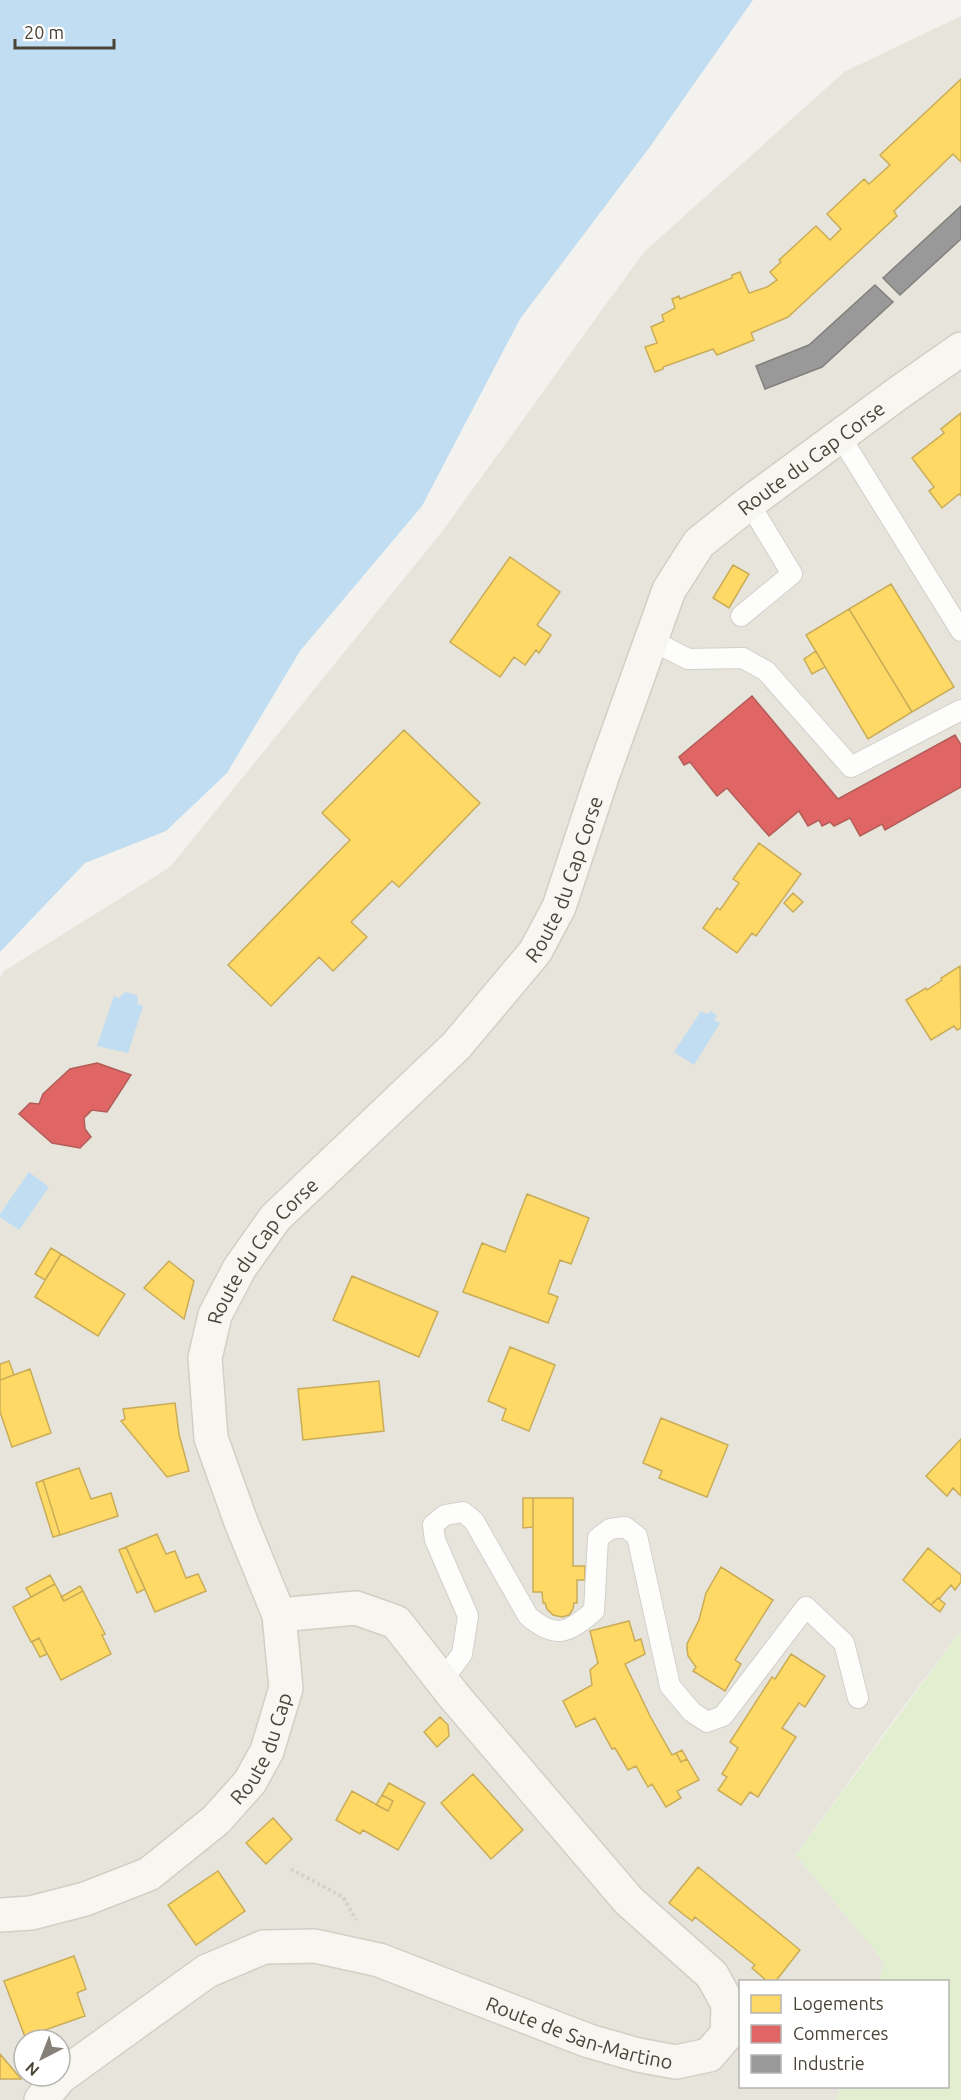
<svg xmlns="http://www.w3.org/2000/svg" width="961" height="2100" viewBox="0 0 961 2100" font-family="Ubuntu,sans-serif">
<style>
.residential{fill:#e7e4dc;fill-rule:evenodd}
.green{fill:#e1eecf}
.water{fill:#c0ddf1}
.homes{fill:#ffd966;stroke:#c9ac58;stroke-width:1.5}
.shops{fill:#e06666;stroke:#b35c58;stroke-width:1.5}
.industry{fill:#999;stroke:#82807c;stroke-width:1.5}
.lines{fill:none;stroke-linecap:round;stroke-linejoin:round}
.lane-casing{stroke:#d2d0cb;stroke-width:22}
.secondary-casing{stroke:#d3cfc5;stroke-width:36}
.path{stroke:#d3d2cc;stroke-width:4;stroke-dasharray:3 3;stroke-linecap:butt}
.lane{stroke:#fdfdfc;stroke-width:20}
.secondary{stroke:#f7f6f1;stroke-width:33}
.labels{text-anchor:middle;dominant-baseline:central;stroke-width:6;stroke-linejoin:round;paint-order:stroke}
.street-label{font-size:20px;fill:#4b4439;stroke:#fff}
</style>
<rect width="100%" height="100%" fill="#f4f2ee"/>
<path class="residential" d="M961,16V1631L893,1721L796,1855L885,1963L878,1981L740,1982V2086L841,2087L836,2100H0V978L4,971L170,867L444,529L643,253L844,72ZM24,2040H60V2076H24Z"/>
<path class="green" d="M961,1631V2100H836L841,2087L948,2086V1982L878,1981L885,1963L796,1855Z"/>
<path class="water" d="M0,0H753L649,148L520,319L422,506L300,651L227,773L166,831L85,863L0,952Z
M125,992L137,995L138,1004L143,1006L128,1053L97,1046L114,996L119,998Z
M701,1011L707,1014L711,1011L717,1016L714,1020L720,1023L694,1065L674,1052Z
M29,1172L49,1187L19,1230L0,1217V1214Z"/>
<path class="homes" d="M961,79V162L953,154L894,211L897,216L788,317L751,333L754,340L717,355L713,349L663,367V369L655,372L645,347L657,343L651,327L664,321L662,315L675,308L672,299L679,296L680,299L732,278V275L740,272L749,293L767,287L777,280L770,272L781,262L779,260L816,226L830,240L841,229L827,214L864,179L869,184L890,165L880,155Z
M961,413V496L959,494L942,508L929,491L934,487L912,458L944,433L941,429Z
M510,557L560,592L537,625L551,635L539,653L536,650L525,665L514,657L500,677L450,642Z
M733,565L749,574L729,608L713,598Z
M891,584L954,687L912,712L849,609Z
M849,609L912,712L868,739L806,635Z
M816,651L825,667L812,674L804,659Z
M404,730L480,803L399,887L392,881L351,922L367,937L333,971L319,957L271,1006L228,965L350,840L322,813Z
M759,843L801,874L756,936L752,933L737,953L703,928L717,908L720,910L739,883L733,879Z
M793,893L803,902L793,912L784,903Z
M960,966L961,1028L957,1030L954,1026L931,1040L906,1000L926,988L927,990L942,980L941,978Z
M527,1194L589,1218L571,1264L560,1260L548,1293L558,1297L548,1323L463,1292L482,1243L505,1252Z
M51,1248L61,1254L45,1280L35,1274Z
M61,1254L125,1294L98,1336L35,1297Z
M169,1261L194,1281L184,1319L144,1288Z
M352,1276L438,1312L419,1357L333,1320Z
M510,1347L555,1365L529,1431L502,1420L506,1409L488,1401Z
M9,1361L14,1375L0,1380V1364Z
M30,1369L51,1433L12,1447L0,1412V1380Z
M379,1381L384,1431L303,1440L298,1389Z
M175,1403L179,1434L189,1471L167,1477L121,1421L125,1419L123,1409Z
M661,1418L728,1445L707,1497L659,1478L662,1471L643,1463Z
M961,1439V1496L953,1488L947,1496L926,1476Z
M79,1468L91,1499L111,1493L118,1516L60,1535L43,1480Z
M43,1480L60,1535L53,1537L36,1483Z
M523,1498H533V1527L523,1528Z
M533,1498H573V1566H585V1580H577V1603H574L573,1609L569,1615L562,1617L553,1615L547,1609L545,1603H543L542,1592H533Z
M157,1534L166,1554L175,1551L186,1578L198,1574L206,1591L155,1612L126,1547Z
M126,1547L145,1589L137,1593L119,1550Z
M928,1548L961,1575V1582L955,1590L951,1585L939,1599L938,1598L931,1605L903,1580Z
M721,1567L773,1600L735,1660L741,1664L725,1691L693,1671L696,1667L688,1656L687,1649V1644L699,1620L706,1593Z
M50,1575L55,1584L31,1597L26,1588Z
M55,1584L64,1601L83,1591L105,1634L102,1635L111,1654L61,1680L39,1638L31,1642L13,1607Z
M80,1586L83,1591L64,1601L61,1597Z
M938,1598L945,1604L940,1612L931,1605Z
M629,1621L635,1641L641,1639L645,1654L625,1664L650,1716L672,1755L676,1753L681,1762L687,1759L699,1780L677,1791L681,1798L666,1807L652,1784L648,1787L636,1766L628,1770L615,1748L612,1749L595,1718L576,1727L563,1701L592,1685L590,1670L598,1663L590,1631Z
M39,1638L47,1654L40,1657L32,1642Z
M791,1654L825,1676L805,1707L799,1703L782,1728L796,1737L758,1797L750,1792L741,1805L718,1790L727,1777L722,1774L738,1748L730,1742L772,1677L775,1679Z
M440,1717L448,1725L449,1736L437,1747L424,1732Z
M682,1750L687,1759L681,1762L676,1753Z
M473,1774L523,1830L491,1859L441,1803Z
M389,1783L425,1803L398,1850L363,1830L360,1834L336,1820L352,1791L388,1811L393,1801L382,1795Z
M382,1795L393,1801L388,1811L376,1805Z
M273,1818L292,1839L266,1864L246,1843Z
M698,1867L800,1950L775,1982H768L752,1968L755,1965L695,1917L692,1921L669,1903Z
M218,1871L245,1911L196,1945L168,1905Z
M74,1956L86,1989L77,1993L85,2016L25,2037L4,1981Z
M0,2054L21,2079H0Z"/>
<path class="shops" d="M752,696L838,799L955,735L961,745V787L885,830L882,824L860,836L850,818L834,826L830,822L822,826L819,820L808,826L799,811L769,836L727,788L717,796L690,762L684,765L679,757Z
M97,1063L131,1075L107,1112L92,1110L84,1118L85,1129L91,1137L80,1148L52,1143L19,1114L30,1103L39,1104L43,1094L70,1069Z"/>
<path class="industry" d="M961,206V239L900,295L883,278Z
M875,285L893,302L822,367L765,389L756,366L809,345Z"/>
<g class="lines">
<defs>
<path id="lane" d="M840,436L961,631
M741,616L792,574L749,503
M651,640L688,659L743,658L766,671L851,767L961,710
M442,1681L462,1654L468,1616L435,1540L433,1525L445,1515L463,1512L474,1521L528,1616C556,1640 568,1633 594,1611L598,1538L610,1529L625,1527L637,1536L670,1686L692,1712L707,1722L723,1716L806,1607L844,1643L858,1698"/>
<g id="secondary">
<path id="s1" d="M0,1915L31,1913L85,1899L149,1874L216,1820L250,1782L267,1751L286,1688L279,1615L241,1522L211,1438L205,1358L215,1315L239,1269L275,1218L456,1046L535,952L559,907L602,777L669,590L699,543L749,503L897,394L961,349"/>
<path id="s2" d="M41,2100L60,2077L207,1971L264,1947L315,1946L379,1960L589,2041L638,2055L676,2062L709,2055L727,2034L728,2004L712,1975L629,1901L454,1696L396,1622L356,1608L279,1615"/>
</g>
</defs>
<use href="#lane" class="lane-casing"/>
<use href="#secondary" class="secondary-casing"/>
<path class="path" d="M291,1869L343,1897L356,1920"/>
<use href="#lane" class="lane"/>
<use href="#secondary" class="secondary"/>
</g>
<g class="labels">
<g class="street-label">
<text stroke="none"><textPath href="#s1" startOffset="1851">Route du Cap Corse</textPath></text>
<text stroke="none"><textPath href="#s1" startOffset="1347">Route du Cap Corse</textPath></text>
<text stroke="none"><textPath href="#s1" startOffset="861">Route du Cap Corse</textPath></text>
<text stroke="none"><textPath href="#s1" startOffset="328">Route du Cap</textPath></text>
<text stroke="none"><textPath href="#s2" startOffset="603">Route de San-Martino</textPath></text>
</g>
</g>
<rect x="739" y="1980" width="210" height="108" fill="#ffffff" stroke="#b7b4b0" stroke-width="1.5"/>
<rect x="751" y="1995" width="30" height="18" fill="#ffd966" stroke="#b7b4b0" stroke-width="1.5"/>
<text x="793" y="2010" font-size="18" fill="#4b4439">Logements</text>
<rect x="751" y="2025" width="30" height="18" fill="#e06666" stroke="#b7b4b0" stroke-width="1.5"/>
<text x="793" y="2040" font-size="18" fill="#4b4439">Commerces</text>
<rect x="751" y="2055" width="30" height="18" fill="#999999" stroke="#b7b4b0" stroke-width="1.5"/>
<text x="793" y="2070" font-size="18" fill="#4b4439">Industrie</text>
<g transform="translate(42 2058) rotate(222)"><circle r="28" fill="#ffffff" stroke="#b7b4b0" stroke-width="1.5"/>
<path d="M0-4.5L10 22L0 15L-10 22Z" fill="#868178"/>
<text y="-9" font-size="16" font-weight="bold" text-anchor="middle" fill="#4b4439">N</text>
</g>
<path d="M15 39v9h99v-9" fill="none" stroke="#4b4439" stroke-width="3"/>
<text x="24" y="39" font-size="18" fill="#4b4439" stroke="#ffffff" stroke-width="4.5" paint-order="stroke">20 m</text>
</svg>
